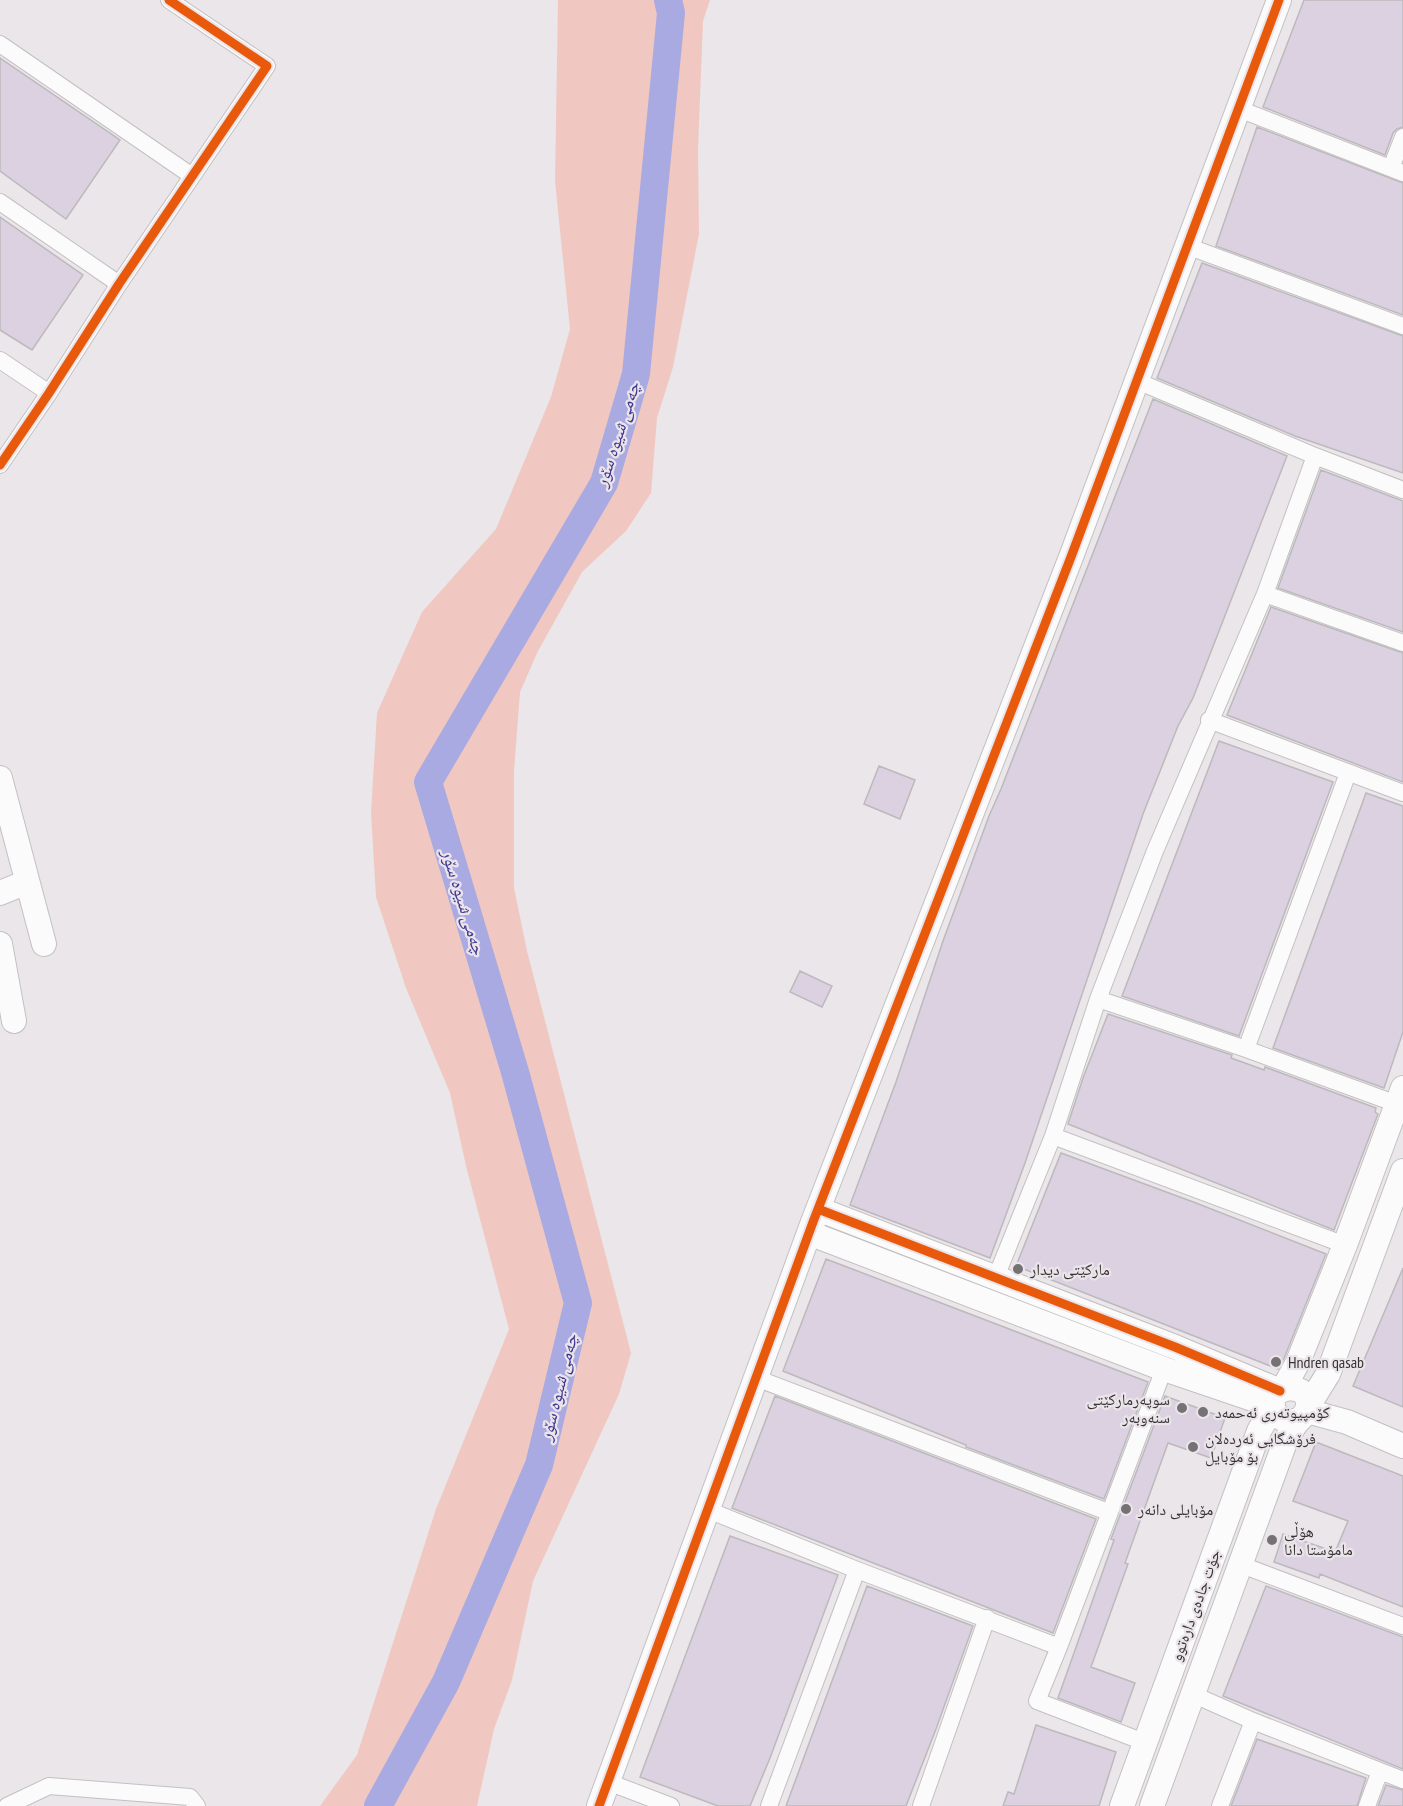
<svg xmlns="http://www.w3.org/2000/svg" width="1403" height="1806" viewBox="0 0 1403 1806" font-family="'PT Sans Narrow','Noto Naskh Arabic',sans-serif">
<style>
.green{fill:#f0c8c1}
.lines{fill:none;stroke-linecap:round;stroke-linejoin:round}
.river{stroke:#a9aae1;stroke-width:28}
.building{fill:#dbd1e1;stroke:#bcb9bc;stroke-width:1.5}
.street-casing{stroke:#c3c0c2;stroke-width:18}
.secondary-casing{stroke:#c3c0c2;stroke-width:26}
.street{stroke:#fcfbfc;stroke-width:16}
.secondary{stroke:#fcfbfc;stroke-width:24}
.cycleway-casing{stroke:#ebe5ea;stroke-width:13}
.cycleway{stroke:#e8590c;stroke-width:9}
.poi-dot{fill:#747274;stroke:#ebe5ea;stroke-width:2}
.labels{text-anchor:middle;dominant-baseline:central;stroke-width:4.5;stroke-linejoin:round;paint-order:stroke}
.poi-label{font-size:16px;fill:#353335;stroke:#ebe5ea;text-anchor:start}
.street-label{font-size:16px;fill:#353335;stroke:#ebe5ea}
.water-label{font-size:18px;font-style:italic;fill:#403893;stroke:#ebe5ea}
</style>
<rect width="100%" height="100%" fill="#eae6e9"/>
<path class="green" d="M558,0H710L703,21L698,149L699,234L673,367L657,418L651,493L626,531L582,572L538,651L520,692L514,771V888L527,951L631,1353L619,1394L533,1581L512,1680L494,1729L477,1806H320L357,1755L436,1509L509,1329L466,1166L450,1093L406,988L376,897L371,813L377,713L422,612L496,529L551,397L570,329L555,181Z"/>
<g class="lines">
<path class="river" d="M378,1806L446,1682L539,1465L578,1303L515,1072L428,782L604,483L636,374L671,13L668,0"/>
</g>
<path class="building" d="M1304,0H1403V127L1397,129L1393,133L1385,155L1263,107Z
M0,58L120,140L66,219L0,171Z
M1257,127L1403,183V315L1216,246Z
M0,217L83,275L32,350L0,330Z
M1202,263L1403,336V473L1295,436L1157,378Z
M1153,399L1287,456L1193,698L1178,726L1143,814L1025,1163L990,1258L850,1205L896,1082L943,941L989,816L1001,789Z
M1321,470L1403,501V632L1278,588Z
M1271,607L1403,653V782L1227,715Z
M1219,741L1333,782L1239,1036L1122,996Z
M879,766L915,780L900,819L864,804Z
M1366,793L1403,806V1032L1384,1088L1273,1048Z
M800,971L832,986L822,1007L790,992Z
M1108,1014L1232,1055L1231,1058L1245,1063L1264,1070L1265,1067L1376,1108L1375,1112L1378,1114L1334,1230L1068,1124L1083,1078Z
M1061,1153L1196,1203L1326,1254L1285,1356L1278,1369L1016,1266Z
M826,1259L1148,1382L1104,1499L966,1447V1445L783,1371Z
M1403,1268V1407L1353,1386Z
M775,1396L1096,1519L1053,1633L732,1508Z
M1165,1396L1225,1418L1211,1458L1168,1443L1125,1563L1128,1564L1091,1667L1135,1683L1121,1722L1058,1698L1114,1540L1111,1539Z
M1316,1442L1403,1476V1607L1320,1574L1319,1578L1274,1562L1283,1534L1335,1552L1348,1521L1293,1501Z
M730,1536L838,1575L770,1758L750,1806H718L640,1777Z
M867,1586L973,1626L936,1729L906,1806H786Z
M1266,1586L1403,1637V1769L1223,1696Z
M1036,1725L1116,1752L1099,1806H1003L1008,1792L1014,1794Z
M1257,1739L1366,1778L1357,1806H1231Z
M1386,1785L1403,1790V1806H1378Z"/>
<g class="lines">
<defs>
<path id="street" d="M0,44L192,176
M1239,109L1403,173
M1391,168L1403,137
M0,202L119,284
M1187,246L1403,326
M0,360L49,393
M1137,381L1315,456L1403,490
M0,465L49,393L119,284L267,66L169,0
M1265,594L1403,643
M1209,720L1403,793
M1098,999L1246,1049L1397,1104
M1246,1049L1348,773
M1053,1136L1345,1245
M996,1277L1053,1136L1098,999L1155,851L1265,594L1315,456
M756,1378L1108,1512
M708,1510L857,1570L1059,1647
M1239,1564L1403,1626
M1192,1694L1253,1721L1403,1780
M1144,1742L1037,1701L1059,1647L1164,1369
M608,1782L671,1806
M7,1806L49,1786L190,1797L197,1806
M769,1806L857,1570
M921,1806L987,1618
M1220,1806L1253,1721
M1367,1806L1380,1771"/>
<path id="secondary" d="M0,778L44,944
M0,893L27,882
M0,944L14,1021
M818,1209L1175,1347L1280,1391
M809,1233L1164,1369L1273,1406L1259,1431L1122,1806
M1283,1389L1298,1362L1345,1245L1403,1088
M1308,1406L1328,1374L1403,1171
M1307,1411L1347,1422L1403,1446
M599,1806L813,1222L1071,557L1279,0
M1152,1806L1284,1445C1288,1437 1292,1428 1298,1421C1302,1417 1305,1415 1307,1410C1316,1379 1259,1382 1276,1415L1288,1422L1299,1420"/>
</defs>
<use href="#street" class="street-casing"/>
<use href="#secondary" class="secondary-casing"/>
<use href="#street" class="street"/>
<use href="#secondary" class="secondary"/>
<defs>
<path id="cycleway" d="M0,465L49,393L119,284L267,66L169,0
M818,1209L1175,1347L1280,1391
M599,1806L813,1222L1071,557L1279,0"/>
</defs>
<use href="#cycleway" class="cycleway-casing"/>
<use href="#cycleway" class="cycleway"/>
</g>
<g class="poi-dot">
<circle cx="1018" cy="1269" r="6"/>
<circle cx="1276" cy="1362" r="6"/>
<circle cx="1182" cy="1408" r="6"/>
<circle cx="1203" cy="1412" r="6"/>
<circle cx="1193" cy="1447" r="6"/>
<circle cx="1126" cy="1509" r="6"/>
<circle cx="1272" cy="1540" r="6"/>
</g>
<g class="labels">
<g class="poi-label">
<text x="1030" y="1269">مارکێتی دیدار</text>
<text x="1288" y="1362">Hndren qasab</text>
<text x="1170" y="1399" text-anchor="end">سوپەرمارکێتی<tspan x="1170" dy="18">سنەوبەر</tspan></text>
<text x="1215" y="1412">کۆمپیوتەری ئەحمەد</text>
<text x="1205" y="1438">فرۆشگایی ئەردەلان<tspan x="1205" dy="18">بۆ مۆبایل</tspan></text>
<text x="1138" y="1509">مۆبایلی دانەر</text>
<text x="1284" y="1531">هۆڵی<tspan x="1284" dy="18">مامۆستا دانا</tspan></text>
</g>
<g class="street-label">
<text transform="translate(1195 1605) rotate(-70)">جۆت جادەی دارەتوو</text>
</g>
<g class="water-label">
<text transform="translate(617 434) rotate(-72)">چەمی شیوە سۆر</text>
<text transform="translate(464 902) rotate(73)">چەمی شیوە سۆر</text>
<text transform="translate(558 1387) rotate(-76)">چەمی شیوە سۆر</text>
</g>
</g>
</svg>
